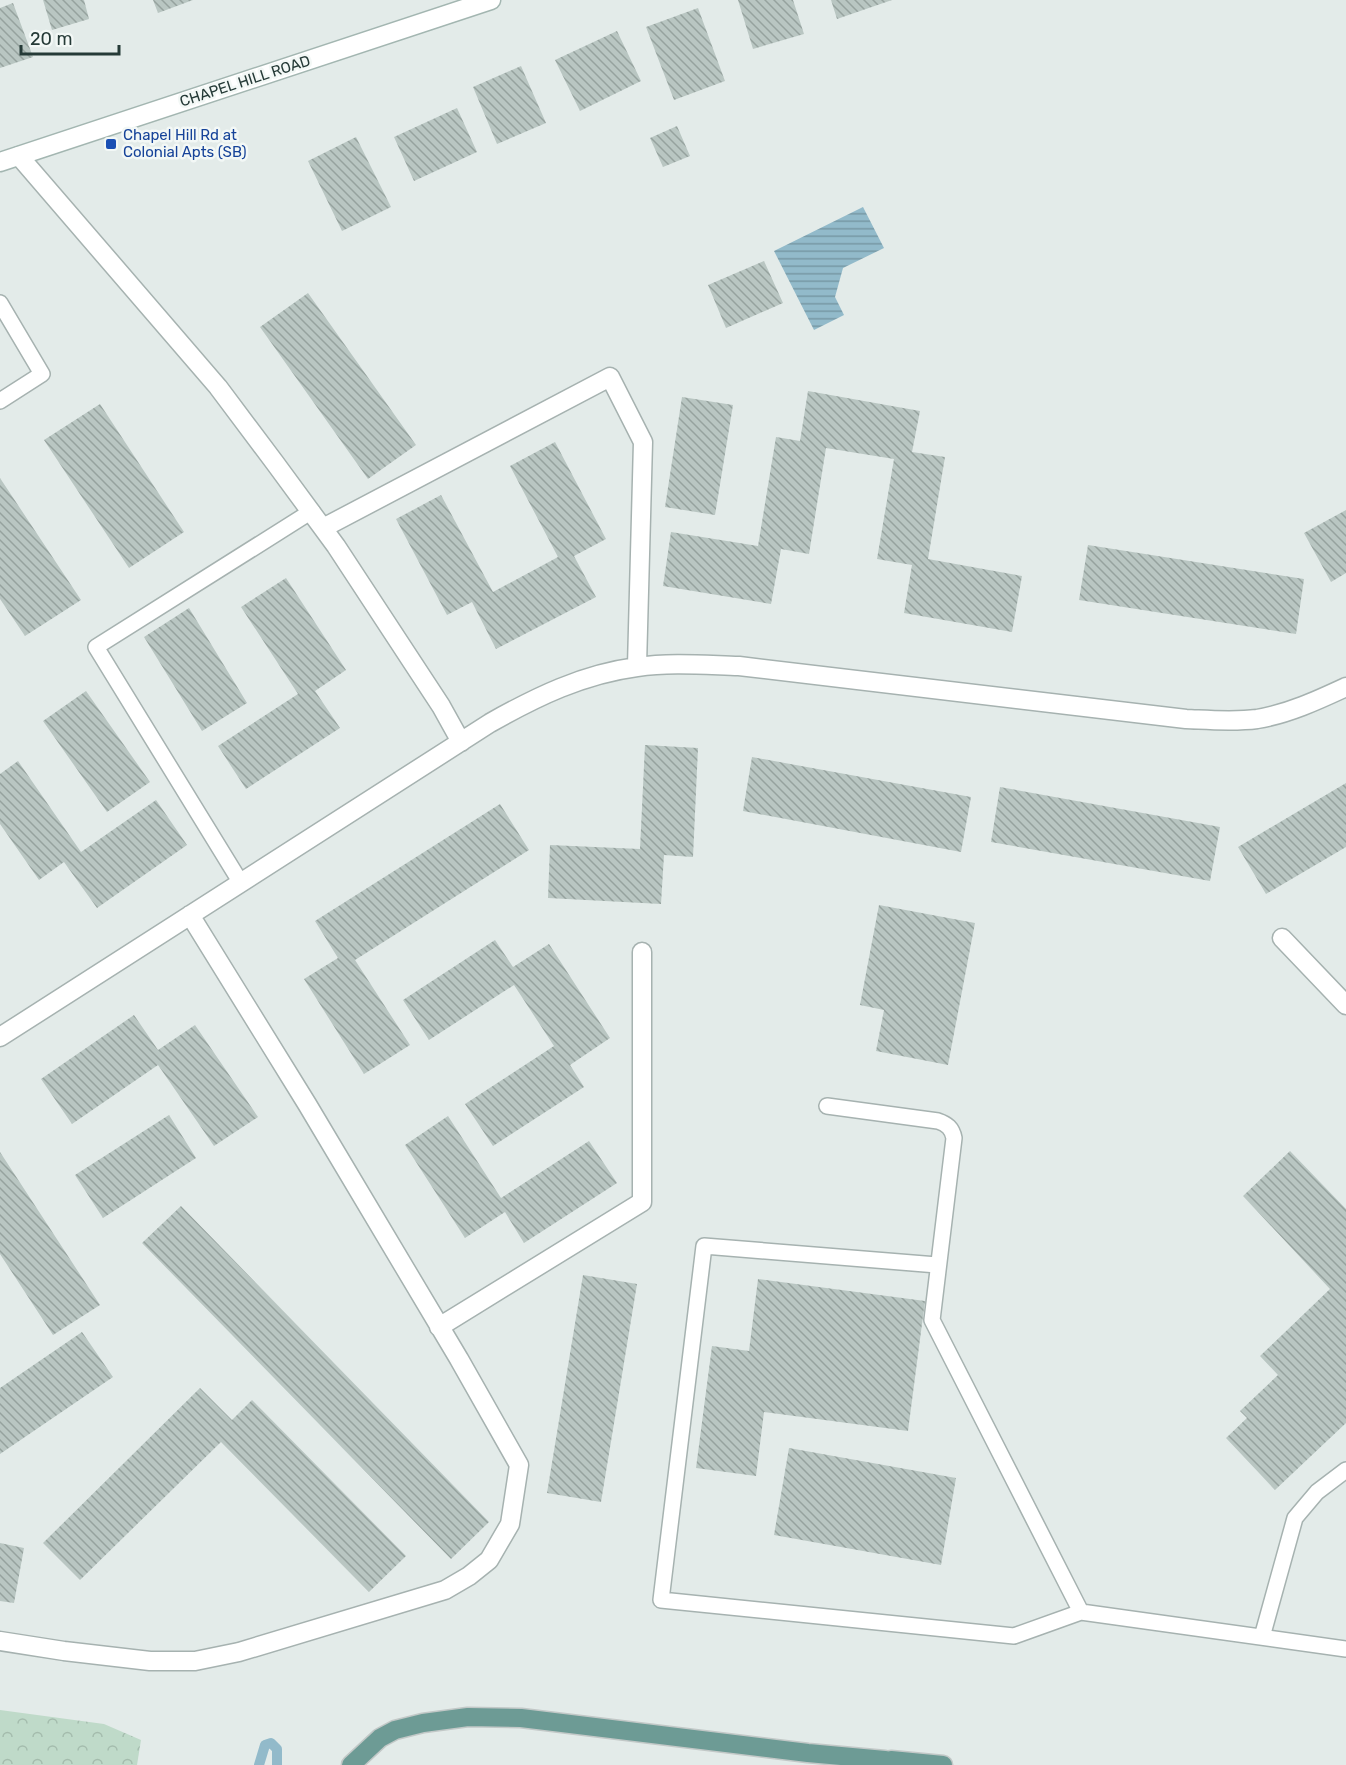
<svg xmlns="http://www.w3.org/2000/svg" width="1346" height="1765" viewBox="0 0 1346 1765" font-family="Rubik,sans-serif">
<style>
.forest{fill:url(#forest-crowns)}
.water{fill:url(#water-rules)}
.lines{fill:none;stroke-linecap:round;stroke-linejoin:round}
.stream{stroke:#92baca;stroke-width:10}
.building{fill:url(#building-back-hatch)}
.lane-casing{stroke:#a6b2b0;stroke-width:18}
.street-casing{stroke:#a6b2b0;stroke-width:21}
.secondary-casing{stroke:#a3b6b1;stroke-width:21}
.primary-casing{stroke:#c2c8c7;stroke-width:21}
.lane{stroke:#fff;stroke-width:15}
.street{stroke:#fff;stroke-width:18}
.secondary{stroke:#fff;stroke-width:18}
.primary{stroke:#6d9b95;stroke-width:18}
.transit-dot{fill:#1a4fb4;stroke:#f3f8f6;stroke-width:2}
.labels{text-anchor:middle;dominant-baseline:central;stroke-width:5;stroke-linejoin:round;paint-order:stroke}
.street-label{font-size:15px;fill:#253a37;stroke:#f3f8f6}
.transit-label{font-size:15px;fill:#164399;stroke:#f3f8f6;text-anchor:start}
</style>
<defs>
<pattern id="forest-crowns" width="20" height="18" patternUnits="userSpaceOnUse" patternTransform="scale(1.5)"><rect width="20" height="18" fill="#bfdac9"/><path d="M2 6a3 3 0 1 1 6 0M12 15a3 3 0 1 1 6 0" fill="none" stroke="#a4bcad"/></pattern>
<pattern id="water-rules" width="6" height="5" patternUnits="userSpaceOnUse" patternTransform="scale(1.5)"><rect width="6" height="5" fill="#92baca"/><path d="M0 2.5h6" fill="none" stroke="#7798a5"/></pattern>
<pattern id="building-back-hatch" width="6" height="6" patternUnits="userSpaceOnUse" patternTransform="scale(1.5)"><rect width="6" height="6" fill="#b9c6c2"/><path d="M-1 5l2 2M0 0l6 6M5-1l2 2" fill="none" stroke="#96a29e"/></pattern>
</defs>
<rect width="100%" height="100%" fill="#e3ebe9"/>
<path class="forest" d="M0,1710L104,1724L141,1740L137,1765H0Z"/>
<path class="water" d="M863,207L884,248L843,268L835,297L844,315L814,330L774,251Z"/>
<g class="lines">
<path class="stream" d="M259,1765L265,1745L271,1743L277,1749V1765"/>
</g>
<path class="building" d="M43,0H84L89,19L52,30Z
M153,0H193L158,13Z
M738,0H793L804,34L753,49Z
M831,0H892L837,19Z
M13,3L33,57L0,68V8Z
M698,8L725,81L674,100L646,27Z
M617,31L641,81L580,111L555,60Z
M521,66L546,123L497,144L473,87Z
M457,108L477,152L414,181L394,137Z
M677,126L690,156L663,167L650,138Z
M356,137L391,207L342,231L308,161Z
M764,261L783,303L726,328L708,285Z
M308,293L416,445L368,479L260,327Z
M808,391L920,411L912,452L945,457L928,559L1022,576L1012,632L904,613L912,565L877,559L894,459L826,448L809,554L781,549L771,604L663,586L671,532L758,546L776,437L800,441Z
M682,397L733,405L715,515L665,507Z
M100,404L184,532L129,568L44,440Z
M555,442L606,539L574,556L596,597L496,649L472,602L447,615L396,519L441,495L493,592L558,557L510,466Z
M0,478L81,600L25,636L0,599Z
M1346,510V573L1331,582L1304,533Z
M1088,545L1304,579L1296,634L1079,600Z
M286,578L346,670L315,691L340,728L246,789L218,746L298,694L241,607Z
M189,608L247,703L202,731L144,637Z
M86,691L150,782L107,812L43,721Z
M645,745L698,748L693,857L664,855L661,904L548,898L550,845L640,849Z
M752,757L971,797L961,852L743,811Z
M18,761L81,852L156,800L187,845L97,908L64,862L39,880L0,824V774Z
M1346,783V847L1266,894L1238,847Z
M1000,787L1220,827L1210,881L991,842Z
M500,804L529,850L355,960L410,1045L364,1074L304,979L338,958L315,921Z
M879,905L975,923L948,1065L876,1051L884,1010L860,1005Z
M495,940L513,967L549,944L610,1038L570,1065L584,1087L493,1146L465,1104L554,1046L514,985L429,1040L403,1000Z
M134,1015L158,1050L195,1025L258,1117L214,1146L158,1065L72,1124L41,1079Z
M169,1115L196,1158L103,1218L75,1175Z
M448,1116L501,1198L589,1141L617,1183L524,1243L505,1212L465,1238L405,1145Z
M1290,1151L1346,1209V1423L1275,1490L1226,1438L1247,1418L1240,1411L1278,1375L1260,1356L1330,1289L1243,1196Z
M0,1152L100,1305L53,1335L0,1254Z
M181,1206L489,1522L451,1559L142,1243Z
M583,1275L637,1284L601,1502L547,1493Z
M758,1279L925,1301L908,1431L764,1412L756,1476L696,1468L712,1346L749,1351Z
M82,1332L113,1377L0,1454V1388Z
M200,1388L232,1420L252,1400L406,1556L369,1592L221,1442L80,1580L43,1543Z
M789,1448L956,1478L941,1565L774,1535Z
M0,1543L24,1548L14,1603L0,1601Z"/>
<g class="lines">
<defs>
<path id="lane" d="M0,303L42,374L0,401
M241,883L96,647L312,511
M827,1106L938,1121C947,1124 952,1128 954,1138L932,1320L1081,1612
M937,1265L704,1246L661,1600L1014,1636L1081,1612L1346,1649
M1262,1637L1295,1518L1317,1492L1346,1470"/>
<path id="street" d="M19,156L218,387L275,463L336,546L441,706L461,742
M323,528L610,377L643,442L637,666
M1282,938L1346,1005
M0,1037L490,723C536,697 583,674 637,667C670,662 705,665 739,666L1186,719C1210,720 1234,722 1257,719C1288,714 1318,700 1346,687
M439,1327L642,1202V952
M0,1641L64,1651L150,1661H195L239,1652L445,1590L469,1576L489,1560L510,1524L519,1465L459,1359L307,1104L190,915"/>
<path id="secondary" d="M0,162L491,0"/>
<path id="primary" d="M891,1760L943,1765
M351,1765L380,1738L395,1730L423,1723L468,1717L521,1718L808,1753L885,1760L903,1765"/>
</defs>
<use href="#lane" class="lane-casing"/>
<use href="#street" class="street-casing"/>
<use href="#secondary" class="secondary-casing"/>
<use href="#primary" class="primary-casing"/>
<use href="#lane" class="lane"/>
<use href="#street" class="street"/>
<use href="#secondary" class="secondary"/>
<use href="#primary" class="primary"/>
</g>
<rect class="transit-dot" x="105" y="138" width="12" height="12" rx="3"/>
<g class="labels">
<g class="street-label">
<text transform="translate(245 81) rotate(-18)">CHAPEL HILL ROAD</text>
</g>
<g class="transit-label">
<text x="123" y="135">Chapel Hill Rd at<tspan x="123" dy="17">Colonial Apts (SB)</tspan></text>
</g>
</g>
<path d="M21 45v9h98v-9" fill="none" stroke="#253a37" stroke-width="3"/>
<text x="30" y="45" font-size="18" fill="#253a37" stroke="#f3f8f6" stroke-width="4.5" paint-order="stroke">20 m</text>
</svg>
